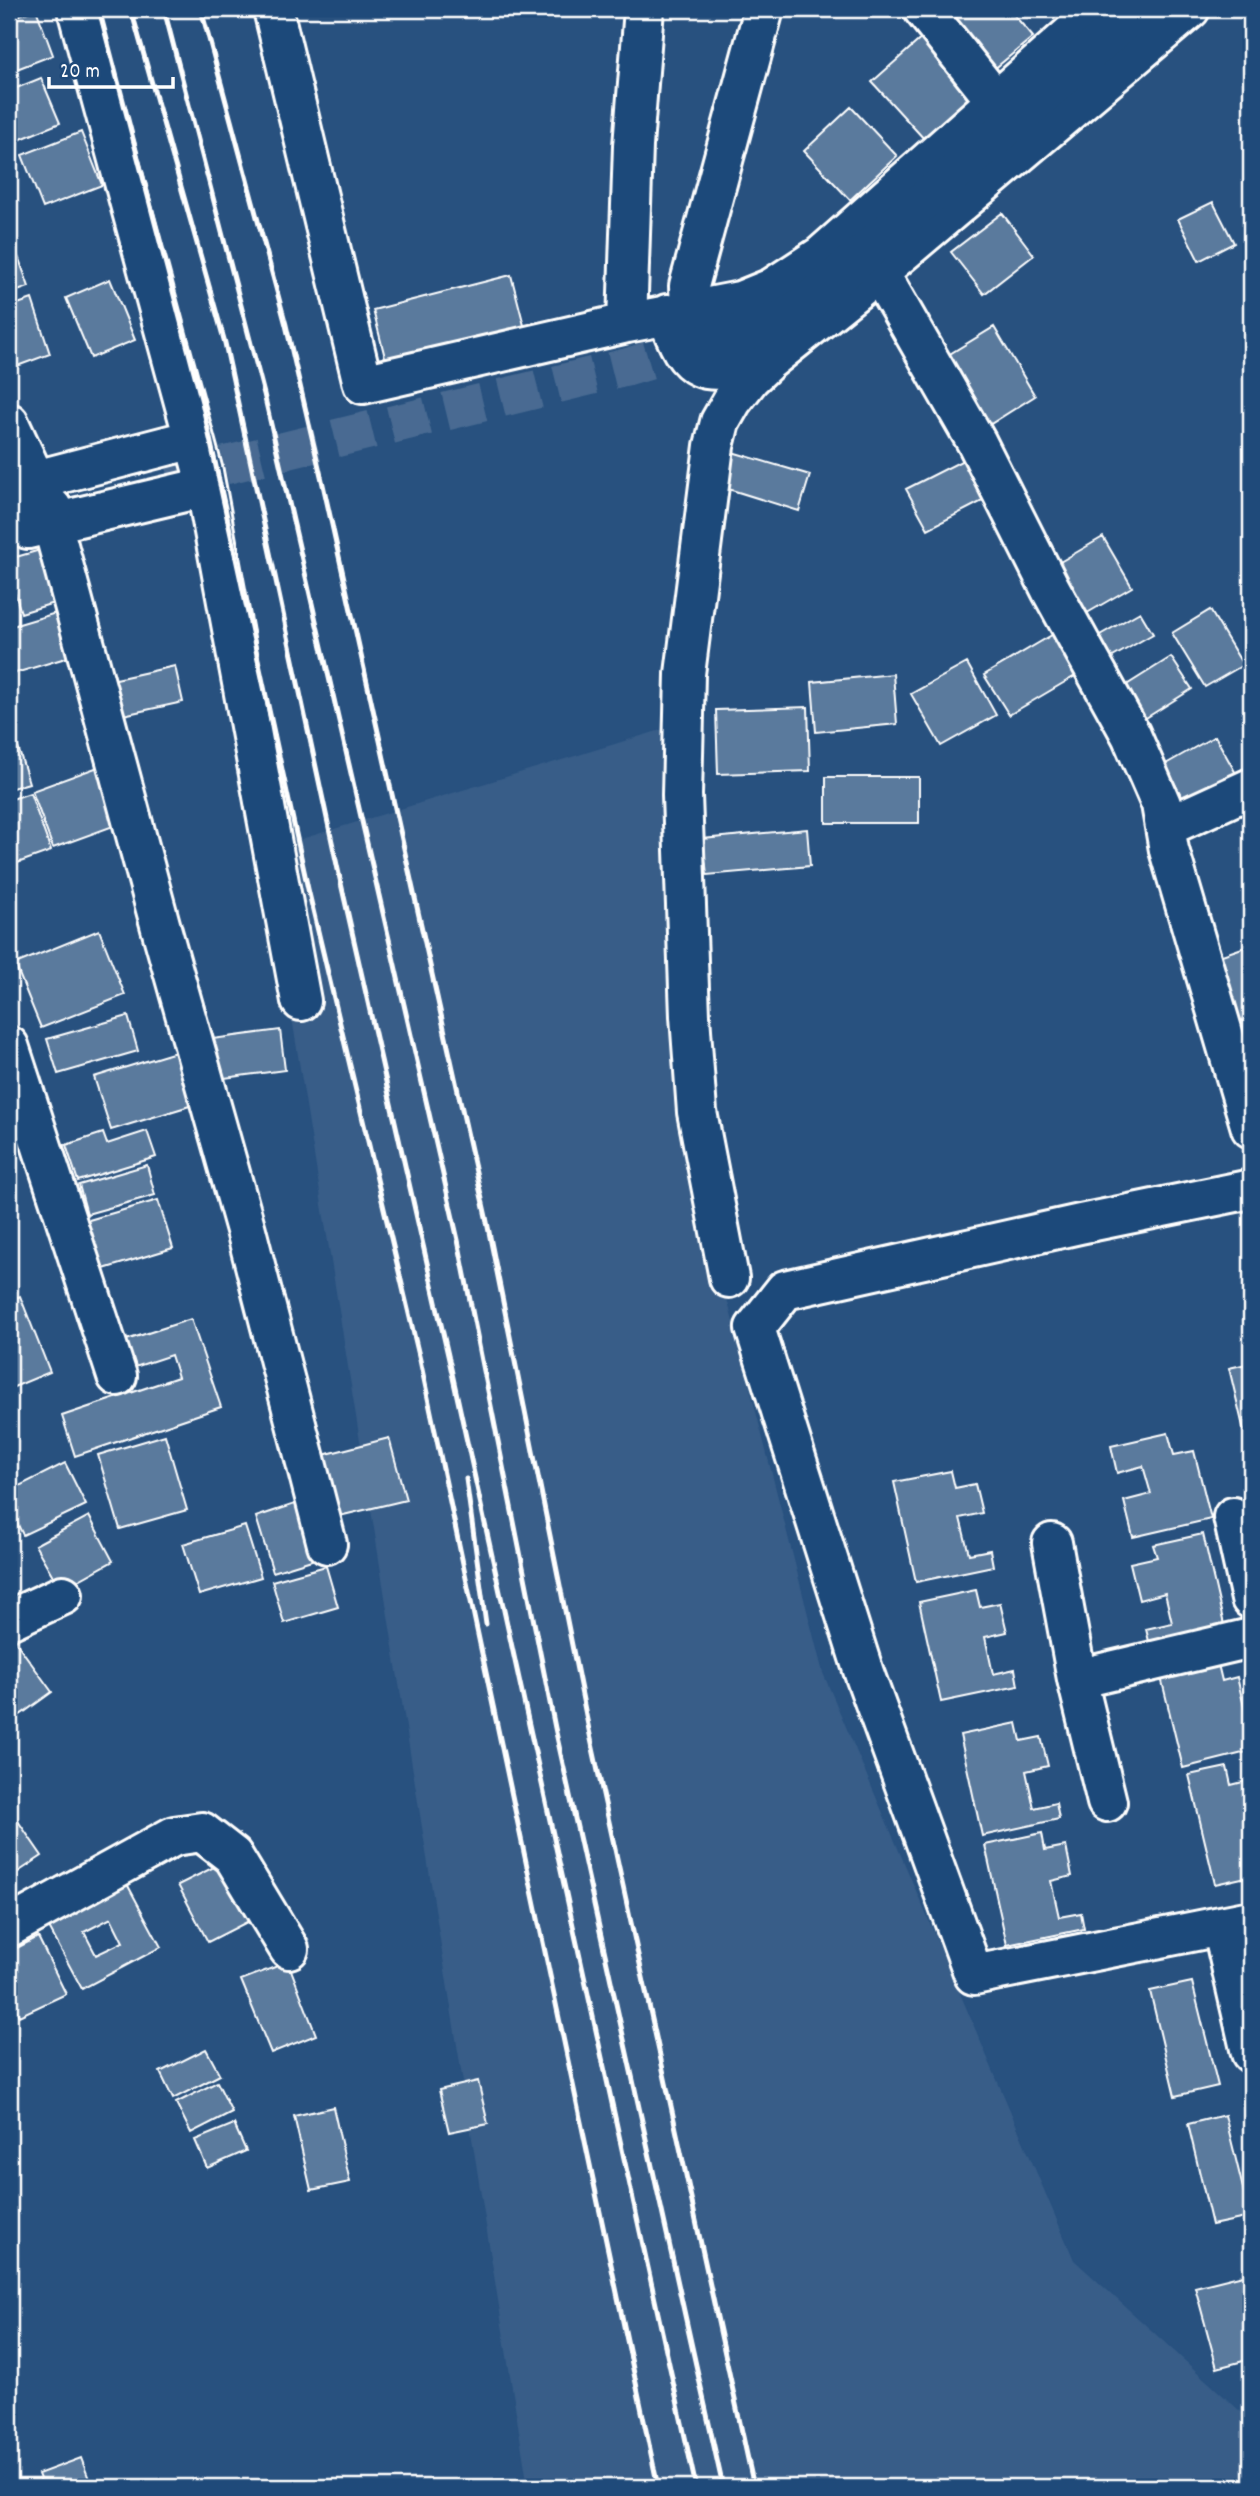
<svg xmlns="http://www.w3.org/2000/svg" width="1260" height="2496" viewBox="0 0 1260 2496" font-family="Dekko,sans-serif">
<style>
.built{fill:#375d88}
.building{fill:#5a7a9d;stroke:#fff;stroke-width:2;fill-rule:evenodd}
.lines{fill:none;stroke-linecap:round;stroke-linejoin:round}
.secondary-tunnel{stroke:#486b92;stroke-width:38;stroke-dasharray:38 19;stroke-linecap:butt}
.street-casing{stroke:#fff;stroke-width:44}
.secondary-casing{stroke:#fff;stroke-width:44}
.street{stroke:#1f4a7a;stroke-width:38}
.secondary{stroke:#1f4a7a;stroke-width:38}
.rail{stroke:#fff;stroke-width:5}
</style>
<rect width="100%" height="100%" fill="#28517f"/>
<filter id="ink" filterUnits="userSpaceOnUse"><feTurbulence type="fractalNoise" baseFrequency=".0143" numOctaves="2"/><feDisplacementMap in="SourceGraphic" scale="14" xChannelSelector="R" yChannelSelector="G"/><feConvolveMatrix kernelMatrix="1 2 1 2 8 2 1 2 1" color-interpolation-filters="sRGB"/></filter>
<g filter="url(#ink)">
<path class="built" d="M674,726L680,1115L823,1673L1074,2260L1251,2421V2487H528L265,850Z"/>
<path class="building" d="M36,9L53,55L9,72V19Z
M961,9H1009L1033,37L993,70L949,19Z
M924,36L976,93L925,140L872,82Z
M41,78L60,123L9,144V91Z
M851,107L897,156L850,200L804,151Z
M81,132L102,185L43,208L22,155Z
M1213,202L1234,243L1199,261L1178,219Z
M1002,213L1034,255L984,294L951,252Z
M9,231L29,287L9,294Z
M511,275L527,337L389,373L373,310Z
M110,279L135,340L91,358L66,298Z
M32,299L50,354L9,369V307Z
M994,327L1035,396L978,432L935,363Z
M732,452L810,475L799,511L722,487Z
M977,453L998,493L928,529L906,489Z
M1103,537L1132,587L1082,616L1053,566Z
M54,546L70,598L21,613L9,573V559Z
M66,610L79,654L9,675V627Z
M1210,610L1243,665L1205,687L1172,633Z
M1140,612L1153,634L1111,658L1098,636Z
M1062,629L1087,669L1009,715L984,675Z
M1171,657L1192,689L1138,723L1117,691Z
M967,663L996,715L941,746L911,694Z
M175,666L183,702L114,717L107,681Z
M893,674L897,724L816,732L812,682Z
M808,707L810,771L718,774L716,710Z
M9,718L29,783L9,789Z
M1215,736L1243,786L1192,814L1164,765Z
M109,763L130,820L53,848L32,791Z
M826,777H919V823H826Z
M30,793L51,851L9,866V800Z
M807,829L810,866L707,875L703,839Z
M99,930L125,995L41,1028L15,964Z
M1251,945V1018L1239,1022L1216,957Z
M128,1016L138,1051L58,1074L47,1039Z
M280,1030L285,1070L217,1079L212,1039Z
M179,1051L196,1104L111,1130L94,1077Z
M147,1131L156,1157L78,1181L66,1145L103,1133L107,1144Z
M147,1165L155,1195L87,1214L79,1185Z
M158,1200L173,1248L97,1271L82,1222Z
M20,1296L50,1372L9,1389V1301Z
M191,1319L221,1407L75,1456L62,1416L178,1377L171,1355L123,1371L114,1344Z
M1251,1363V1430L1244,1431L1229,1368Z
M1168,1433L1174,1455L1194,1451L1211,1519L1133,1537L1124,1501L1151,1494L1143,1466L1117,1473L1111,1446Z
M165,1435L187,1510L120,1529L98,1455Z
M389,1438L406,1500L335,1517L319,1456Z
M65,1463L86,1505L23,1535L9,1507V1491Z
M951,1471L955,1488L975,1484L982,1513L960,1518L969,1554L990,1550L993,1566L916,1582L894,1482Z
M301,1502L318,1558L273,1572L256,1517Z
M89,1516L113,1561L61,1590L35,1545Z
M245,1526L261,1577L199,1595L183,1544Z
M1203,1534L1225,1629L1153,1658L1146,1629L1172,1623L1165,1593L1139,1600L1130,1563L1157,1557L1153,1545Z
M326,1566L338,1607L284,1623L272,1581Z
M976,1590L980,1607L1000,1603L1007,1632L985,1637L993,1674L1015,1669L1018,1686L941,1702L919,1602Z
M13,1638L52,1692L9,1723V1641Z
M1217,1660L1222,1681L1237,1677L1251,1736V1751L1183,1768L1160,1673Z
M1017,1723L1021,1741L1041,1737L1048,1766L1026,1771L1034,1808L1056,1803L1059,1819L982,1836L960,1735Z
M1227,1767L1231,1785L1251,1780V1876L1215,1884L1189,1775Z
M9,1808L42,1856L9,1878Z
M1042,1833L1045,1850L1066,1846L1072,1876L1051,1881L1059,1917L1081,1913L1084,1929L1007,1945L985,1845Z
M222,1863L251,1920L208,1942L178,1885Z
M126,1882L161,1947L82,1989L47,1924ZM111,1918L123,1942L96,1955L84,1932Z
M38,1937L66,1994L19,2016L9,1994V1952Z
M288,1962L316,2035L271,2053L241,1980Z
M1192,1982L1218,2086L1175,2096L1150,1991Z
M206,2049L220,2075L173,2099L160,2072Z
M478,2081L488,2124L449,2132L439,2090Z
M217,2082L232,2112L191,2133L176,2103Z
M333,2107L350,2182L311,2190L294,2116Z
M1225,2115L1250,2217L1212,2225L1188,2124Z
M234,2124L246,2151L207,2168L195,2140Z
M1251,2273V2359L1217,2368L1195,2287Z
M81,2458L92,2487H43L38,2474Z"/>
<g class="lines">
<path class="secondary-tunnel" d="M169,479L628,367L707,343"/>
<defs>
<path id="street" d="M77,9L203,472L301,1001
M273,9L363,384L627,323L740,301L772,288L821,256L1100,9
M923,9L996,101
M879,272L977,443L1051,590L1131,735L1161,804L1169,850L1251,1128
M690,309L689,286L764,9
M667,314C689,382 706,374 768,361
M627,323L633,146L644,9
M9,423L35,479
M9,487L193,439
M52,523L161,928L246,1230L327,1544
M28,529L205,487
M1166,827L1251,788
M9,1046L117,1376
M1251,1189L1080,1224L785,1290L755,1328L864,1673L974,1975L1251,1920
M729,1278L697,1112L690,1016L682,795L685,674L714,446L720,422L732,401L750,378L768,361L879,272L1190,9
M1233,1517L1251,1599
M1052,1543L1077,1679L1107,1802
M9,1620L63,1595
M1077,1679L1251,1638
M1222,1926L1251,2053
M9,1927L174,1836L202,1832L233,1856L289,1949"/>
<path id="secondary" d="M707,343L782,320L806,304L1014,121L1137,9
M9,517L52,508"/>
</defs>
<use href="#street" class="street-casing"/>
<use href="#secondary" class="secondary-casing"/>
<use href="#street" class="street"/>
<use href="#secondary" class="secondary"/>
<path class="rail" d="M99,9L202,402L308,889L420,1360L658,2487
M131,9L225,343L340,879L450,1364L696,2487
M164,9L264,394L458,1240L555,1728L723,2487
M201,9L286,325L324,489L486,1217L589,1730L754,2487
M466,1479L486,1624"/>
</g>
</g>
<rect width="1260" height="2496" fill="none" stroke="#1f4a7a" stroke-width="35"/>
<rect x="18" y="18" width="1225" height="2461" fill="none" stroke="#fff" stroke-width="2.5" filter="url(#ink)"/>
<path d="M49 77v10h124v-10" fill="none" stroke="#ffffff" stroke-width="3.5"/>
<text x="60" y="77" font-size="21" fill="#ffffff" stroke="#1f4a7a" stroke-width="5" paint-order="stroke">20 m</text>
</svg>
